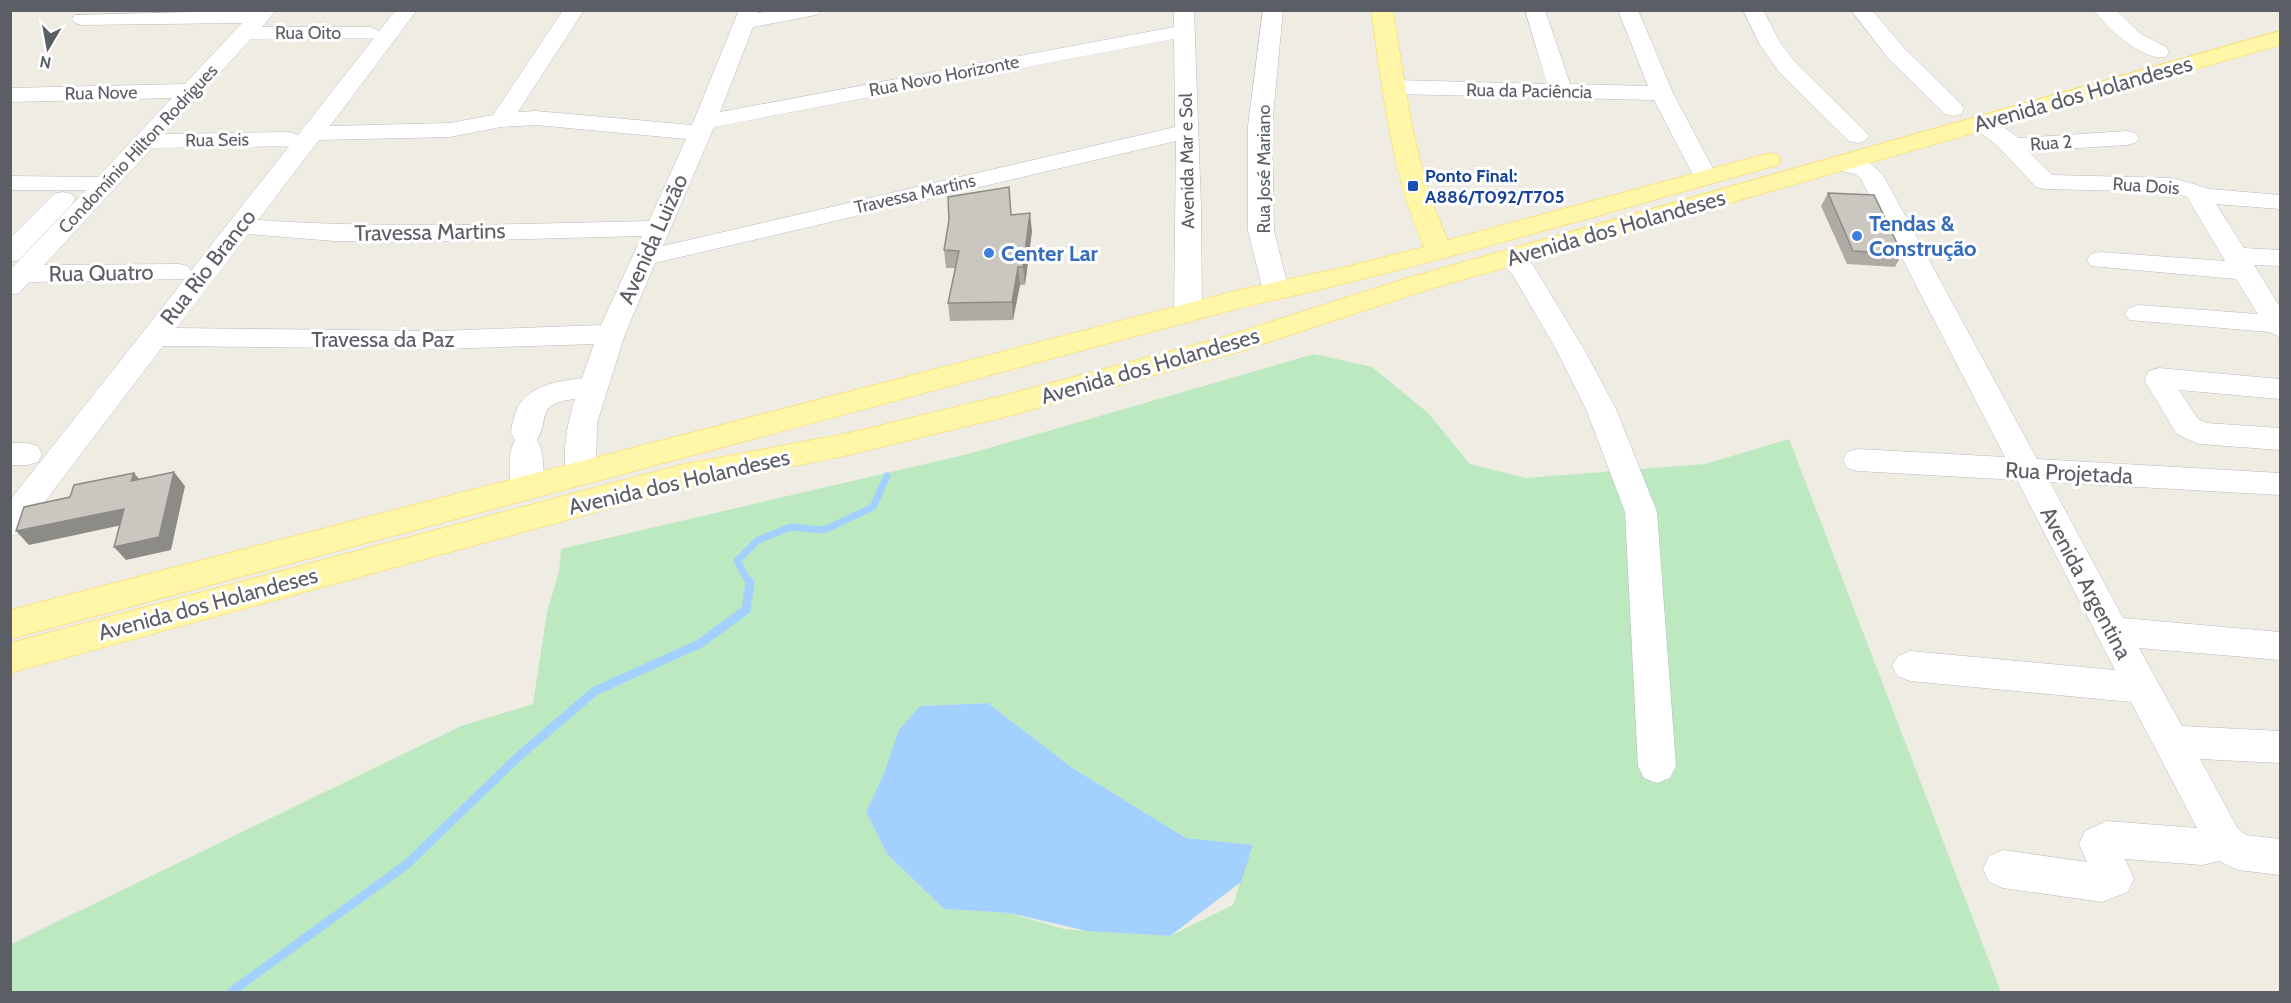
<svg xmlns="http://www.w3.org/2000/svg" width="2291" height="1003" viewBox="0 0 2291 1003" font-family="Cabin,sans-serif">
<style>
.green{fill:#bde9c0;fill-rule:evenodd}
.water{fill:#a3d1ff}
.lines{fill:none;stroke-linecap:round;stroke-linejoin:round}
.stream-far1{stroke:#a3d1ff;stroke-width:7}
.stream{stroke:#a3d1ff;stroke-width:9}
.minor-casing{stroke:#b8bbc0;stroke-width:1}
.major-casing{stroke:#fdd74e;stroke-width:1}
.minor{fill:#fff;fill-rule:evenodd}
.major{fill:#fff6a8;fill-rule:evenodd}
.wall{fill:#aeaba5}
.shaded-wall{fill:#8d8b86}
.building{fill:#cac7c0;stroke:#8d8b86;stroke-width:1.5}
.transit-dot{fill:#1a4fb4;stroke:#fff;stroke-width:2}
.shop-dot{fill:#3f7fe0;stroke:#fff;stroke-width:2}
.labels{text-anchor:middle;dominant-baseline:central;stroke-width:6;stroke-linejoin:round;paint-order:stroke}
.far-street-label{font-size:18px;fill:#5b5f65;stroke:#fff}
.far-transit-label{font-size:18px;font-weight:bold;fill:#164399;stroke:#fff;text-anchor:start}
.street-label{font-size:22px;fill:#5b5f65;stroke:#fff}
.shop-label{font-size:22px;font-weight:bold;fill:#366cbe;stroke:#fff;text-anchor:start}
</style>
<rect width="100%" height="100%" fill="#efede3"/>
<path class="green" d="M1314,354L1372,367L1428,413L1470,464L1526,478L1705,464L1789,439L2001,992H11V944L461,726L533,704L547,612L559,572L561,549L968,454ZM988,703L1071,767L1186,838L1252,845L1233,905L1170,936L1064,929L1009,913L944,909L887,854L866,812L920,706Z"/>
<path class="water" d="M988,703L1071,767L1186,838L1253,845L1241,882L1170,936L1087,931L1009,913L944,909L887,854L866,812L883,776L899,730L920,706Z"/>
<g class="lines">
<path class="stream-far1" d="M750,584L737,561L758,540L791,527L824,530L873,507L887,476"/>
<path class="stream" d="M231,992L407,864L519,756L595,691L699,644L746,610L750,582"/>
<defs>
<path id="minor" d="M276,10L262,27H370L379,31L396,10H417L330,126L450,123L493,115L563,10H584L518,112L536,111L692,125L739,10H759L758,13L774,10H821L818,14L811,16L753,27L720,112L1174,27V10H1194L1201,207L1202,312L1198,318L1188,321L1178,318L1174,312L1176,141L655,263L625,334L597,423L596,474L592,482L581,485L570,482C559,462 568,420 575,399C534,404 551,416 537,440C545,453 546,483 538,497L527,500L516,497C508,484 507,453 515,440L511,433C515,389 544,383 582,378L594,344L439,349L163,346L21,533L10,536V500L185,279L29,282L19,293L10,295V270L86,190H10V176L98,177L172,98L10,102V88L185,84L242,23L82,25L75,23L72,19L75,15ZM374,38L298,135L289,132L164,134L251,39ZM1174,39L1175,127L663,246L714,127ZM536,125L686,139L649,221C518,224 389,229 258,220L319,140L450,137L501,127ZM289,146L191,271L188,266L179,264L44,265L152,148ZM248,234L334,241L413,242L642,236L601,325L439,331L176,328Z
M1263,10H1283L1272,126L1274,231L1289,291L1285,297L1276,299L1267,297L1263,291L1248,231V126Z
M1525,10H1545L1570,84L1648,86L1618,10H1638L1673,93L1718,178L1715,183L1706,185L1697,183L1654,100L1396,94L1388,92L1385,87L1388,82L1396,80L1547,84Z
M1743,10H1763L1781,44L1796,63L1865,131L1869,136L1865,141L1857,143L1849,141L1780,73L1760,45Z
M1851,10H1872L1904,48L1961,104L1964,109L1961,114L1953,116L1945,114L1888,58Z
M2094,10H2116L2141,34L2166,47L2169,52L2166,57C2144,62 2106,28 2094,10Z
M1983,116L1991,118L2019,138L2127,131L2135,133L2139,138L2135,143L2127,145L2028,151L2052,175L2173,178L2210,189L2280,195V209L2216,204L2244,248L2280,250V266L2254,265L2280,307V337L2269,332L2129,320L2125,314L2129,308L2139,305L2258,314L2236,279L2091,266L2087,260L2091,254L2100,252L2225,261L2187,197L2171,192L2045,189L2036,187L2005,154C1996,141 1980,136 1971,123L1975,118Z
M1839,157L1870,163L1883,175L2037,459L2280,473V495L2050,482L2123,618L2280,632V660L2139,648L2182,726L2280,731V763L2200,759L2238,829L2246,835L2280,839V875L2238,870L2219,861L2202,865L2125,859L2134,879L2128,892L2102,902L2003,888L1989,882L1983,869L1989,856L2003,850L2087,862L2079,844L2085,831L2107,821L2197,828L2131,702L1910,681L1898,676L1892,666L1898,656L1910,651L2115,670L2017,480L1858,471L1847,468L1843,460L1847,452L1858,449L2005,457L1861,179L1855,174L1831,169L1827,164L1831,159Z
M63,192L72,194L75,199L72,204L19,260L10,262V238L54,194Z
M1511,250L1520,252L1533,265L1585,351L1616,409L1657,512L1676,766L1670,778L1657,783L1644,778L1638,766L1625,512L1586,409L1557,351L1513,275L1498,258L1502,252Z
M2159,368L2280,379V399L2179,390L2198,419L2206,423L2280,428V450L2200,444L2189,440L2176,433L2146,383L2145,378L2149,371Z
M10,443H27L38,446L42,454L38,462L27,465H10Z"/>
<path id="major" d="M1371,10H1393C1406,88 1414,168 1448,240L1769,153L1778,155L1781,160L1778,165C1599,215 1421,268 1240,308L10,639V610L1239,290L1349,266L1424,247C1391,172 1383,91 1371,10Z
M2280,31V45L1427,290L1239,352L1009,416L844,456L684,488L10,673V643L684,464L844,434L1009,394L1220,338L1407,278Z"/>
</defs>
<use href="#minor" class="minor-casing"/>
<use href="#major" class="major-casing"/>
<use href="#minor" class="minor"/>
<use href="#major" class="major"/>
</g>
<path class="wall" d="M1828,193L1902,254L1895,267L1847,264L1821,206Z
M1011,215L1032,231L1025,285H1020L1013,320L950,321L948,303L955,268H946L944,250Z"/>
<path class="shaded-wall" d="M1030,213L1032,231L1025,285L1023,267Z
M1018,267L1020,285L1013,320L1012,302Z
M174,472L185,486L171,550L126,560L114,547Z
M134,473L145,486L131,481Z
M124,509L136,522L29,545L16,531Z"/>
<path class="building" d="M1009,187L1011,215L1030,213L1023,267H1018L1012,302L948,303L959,251L944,250L949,220L948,197Z
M1828,193L1874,195L1902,254L1853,251Z
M174,472L159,537L114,547L124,509L16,531L24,507L70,497L74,485L134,473L131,481Z"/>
<rect class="transit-dot" x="1407" y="180" width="12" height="12" rx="3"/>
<g class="shop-dot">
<circle cx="1857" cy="236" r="6"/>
<circle cx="989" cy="253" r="6"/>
</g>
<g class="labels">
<g class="far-street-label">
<text x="308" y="33">Rua Oito</text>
<text transform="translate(944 76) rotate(-11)">Rua Novo Horizonte</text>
<text transform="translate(1529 91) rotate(1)">Rua da Paciência</text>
<text transform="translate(101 93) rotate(-1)">Rua Nove</text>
<text transform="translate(217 140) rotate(-1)">Rua Seis</text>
<text transform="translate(2051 143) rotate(-4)">Rua 2</text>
<text transform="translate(138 149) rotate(-47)">Condomínio Hilton Rodrigues</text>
<text transform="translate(1187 161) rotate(-91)">Avenida Mar e Sol</text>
<text transform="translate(1264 169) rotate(-90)">Rua José Mariano</text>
<text transform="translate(2146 186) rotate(4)">Rua Dois</text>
<text transform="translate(915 194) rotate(-13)">Travessa Martins</text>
</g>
<g class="far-transit-label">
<text x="1425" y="176">Ponto Final:<tspan x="1425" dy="21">A886/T092/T705</tspan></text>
</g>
<g class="street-label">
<text transform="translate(2083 94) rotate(-16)">Avenida dos Holandeses</text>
<text transform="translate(1616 228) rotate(-16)">Avenida dos Holandeses</text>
<text transform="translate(430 232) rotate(-1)">Travessa Martins</text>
<text transform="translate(653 239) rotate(-66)">Avenida Luizão</text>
<text transform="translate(208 267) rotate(-52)">Rua Rio Branco</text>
<text transform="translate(101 273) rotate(-1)">Rua Quatro</text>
<text x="383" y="339">Travessa da Paz</text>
<text transform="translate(1150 366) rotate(-16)">Avenida dos Holandeses</text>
<text transform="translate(2069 473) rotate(3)">Rua Projetada</text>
<text transform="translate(679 482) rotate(-13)">Avenida dos Holandeses</text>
<text transform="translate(2086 583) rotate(62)">Avenida Argentina</text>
<text transform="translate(208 604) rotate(-15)">Avenida dos Holandeses</text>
</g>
<g class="shop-label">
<text x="1869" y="223">Tendas &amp;<tspan x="1869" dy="25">Construção</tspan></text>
<text x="1001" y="253">Center Lar</text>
</g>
</g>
<rect width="2291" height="1003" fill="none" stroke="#5b5f65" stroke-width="24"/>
<g transform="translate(48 48) rotate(190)" stroke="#ffffff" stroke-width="4.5" paint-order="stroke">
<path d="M0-4.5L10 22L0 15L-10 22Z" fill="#5b5f65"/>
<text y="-9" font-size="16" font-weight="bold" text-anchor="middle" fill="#5b5f65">N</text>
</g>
</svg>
